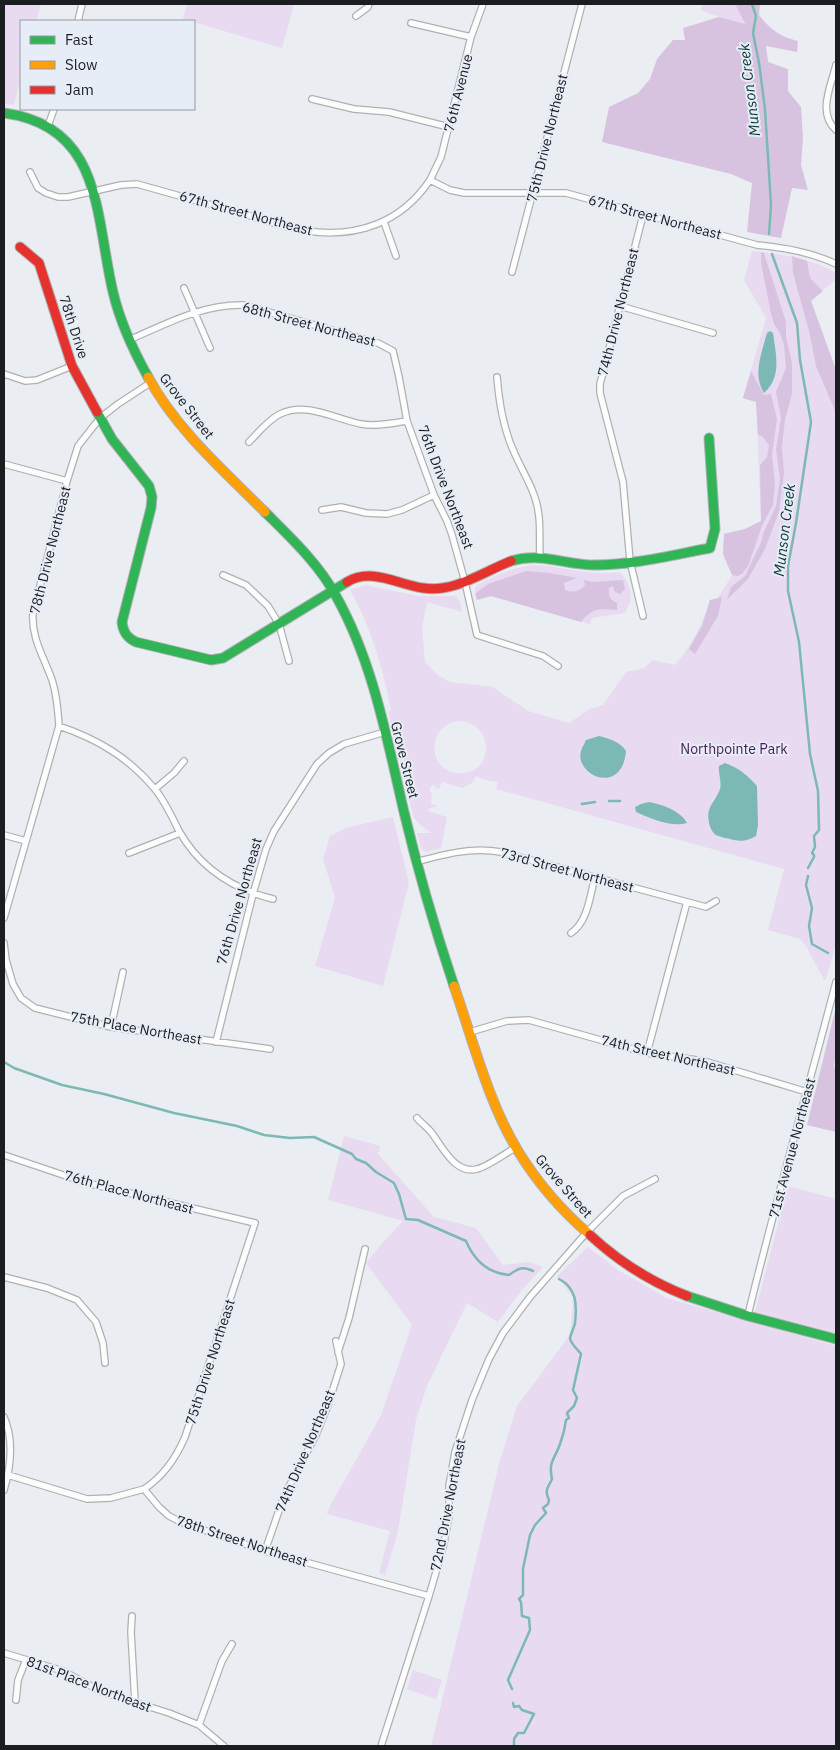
<svg xmlns="http://www.w3.org/2000/svg" width="840" height="1750" viewBox="0 0 840 1750" font-family="'IBM Plex Sans',sans-serif">
<style>
.green{fill:#e8daf0;fill-rule:evenodd}
.forest{fill:#d7c3e0}
.water{fill:#7cb9b4}
.lines{fill:none;stroke-linecap:round;stroke-linejoin:round}
.stream{stroke:#7cb9b4;stroke-width:2.5}
.street-casing{stroke:#aeb1b4;stroke-width:8}
.fast-casing{stroke:#aeb1b4;stroke-width:11}
.slow-casing{stroke:#aeb1b4;stroke-width:11}
.jam-casing{stroke:#aeb1b4;stroke-width:11}
.street{stroke:#fcfcfd;stroke-width:5.5}
.fast{stroke:#30b455;stroke-width:9}
.slow{stroke:#ff9f0a;stroke-width:9}
.jam{stroke:#e5322d;stroke-width:9}
.labels{text-anchor:middle;dominant-baseline:central;stroke-width:4;stroke-linejoin:round;paint-order:stroke}
.street-label{font-size:14px;fill:#1b1e21;stroke:#e6edf6}
.park-label{font-size:14px;fill:#4b1a57;stroke:#e6edf6}
.water-label{font-size:15px;font-style:italic;fill:#0d3633;stroke:#e6edf6}
</style>
<rect width="100%" height="100%" fill="#eaeef2"/>
<path class="green" d="M4,4H41L36,21H21V77L14,105L4,104Z
M187,4H294L282,48L183,19Z
M703,4H735L745,25L719,17L701,10Z
M752,251C781,254 811,258 836,273V279L811,301L836,370V943L826,979L824,980L806,946L800,939L768,930L784,869L496,789L498,782L485,780L476,776L472,783L462,788L442,782L439,789L435,788V786L432,785L429,790L432,794L431,803L438,807L429,808L428,811L447,817L441,848L426,852L421,849L417,833H431L420,825L413,816L388,712L391,710C383,668 371,627 350,590L366,585L418,596H456L460,601L462,612L427,602L422,628L425,662L439,676L451,682L493,687L528,711L569,723L588,710L603,705L626,672L644,668L653,660L675,665C693,644 701,627 710,600L717,599L732,575L723,554L724,534L745,529L761,521L756,402L743,398L766,318L744,280ZM463,721C498,729 491,777 457,773C424,769 428,720 463,721Z
M533,565C563,566 588,576 619,572C626,576 633,593 630,602C629,605 626,609 625,613L592,618L590,624L491,596L477,600L475,591L476,586C494,575 512,568 533,565Z
M393,817L409,883L383,986L315,966L335,898L323,859L330,836L346,828Z
M344,1136L380,1146L378,1154L434,1217L476,1228L503,1265L528,1262L543,1267L521,1291L498,1322L467,1303L427,1386L416,1420L398,1532L385,1575L379,1573L390,1531L327,1514L330,1506L381,1415L412,1325L366,1263L384,1241L403,1221L328,1200Z
M788,1186L836,1199V1333L755,1312Z
M588,1247L618,1270L667,1298L836,1346V1746H431L499,1464L517,1406L570,1335L573,1297L557,1276Z
M413,1670L442,1680L436,1699L407,1689Z"/>
<path class="forest" d="M735,4H760L759,15C771,30 779,36 798,41L797,52L766,46L768,62L788,69V91L801,107L803,138L801,165L808,190L792,188L781,238L747,232L752,183L731,174L602,142L609,107L638,93L650,79L657,59L673,40H685L683,28L719,17L745,24Z
M761,252L764,253L786,322V337L792,363V394L785,419L782,447L784,473L779,512L765,549L748,579L727,600L731,587L745,576L761,543L763,534L776,506L780,479L776,449L781,418L776,392L786,368L784,345L780,333L774,324L771,314L761,263Z
M792,256L807,261L810,278L823,291L811,301L836,370V413L816,366L809,331L793,273Z
M751,371L764,395L771,394L777,419L772,455L775,485L773,505L762,526L748,566L742,574L738,576L732,575L723,554L724,534L745,529L761,521L760,465L767,457L769,445L762,436L758,435L756,402L743,398Z
M526,571L549,573L577,578L564,583L565,590C573,593 580,592 585,585L584,580L592,582L623,580L625,589L620,594L614,591L613,586L609,588C608,596 609,599 617,603V610C600,609 593,607 581,622L491,596L477,600L475,594L488,584Z
M722,597L718,616L695,654L689,649L702,626L710,600Z
M836,1007V1050L834,1067L836,1068V1132L807,1125Z"/>
<path class="water" d="M770,331L773,333C776,354 782,378 764,393C752,375 762,352 767,333Z
M599,736C610,739 619,741 626,751C622,797 574,775 581,751C582,747 585,743 586,740Z
M725,763C739,768 747,775 757,786L758,825L756,836C748,841 740,842 730,839C726,838 720,837 716,835C709,830 707,817 709,810C712,802 718,796 720,789C722,781 718,774 719,766Z
M649,802C661,804 681,811 687,823C671,828 650,818 636,812L635,807L641,804Z"/>
<g class="lines">
<path class="stream" d="M752,4L756,16L753,33L759,63L765,109L771,205L769,234
M772,254L797,323L800,360L811,422L796,523L788,566V591L799,642L810,754L818,791L819,830L814,836L815,847L812,853L814,855V857L808,868
M609,801H620
M582,804L595,802
M808,876L806,885L812,908L809,926L812,944L828,953
M4,1062L14,1068L62,1085L104,1094L174,1113L237,1126L264,1135L290,1138L314,1137L352,1154L356,1159L366,1163L376,1172L394,1183L399,1194L406,1219L418,1220L466,1241C474,1260 488,1273 509,1275C519,1268 522,1266 533,1271
M512,1689L508,1680L530,1630L529,1618L522,1616L521,1602L519,1599L523,1595V1569L530,1535L535,1525L546,1513L543,1508L548,1504L549,1500C544,1489 548,1488 552,1479C548,1461 555,1459 560,1444C563,1436 565,1428 566,1420L569,1418L567,1413L574,1406L577,1398L573,1390L581,1354C578,1350 570,1343 570,1338C571,1333 574,1328 575,1323C577,1305 577,1288 559,1279
M513,1703L514,1707L519,1706L522,1710L534,1714L524,1733H518L514,1739V1746"/>
<defs>
<path id="street" d="M356,16L368,7L369,4
M78,21L82,4
M411,23L471,37
M836,65C831,86 817,113 836,130
M312,99L354,109L389,112L449,127
M48,126L54,109
M30,172L38,188L46,193L58,197H68L121,185L137,184C173,194 208,204 244,214C264,220 286,228 307,231C357,238 401,223 430,180L450,190L464,193H566L757,245C785,248 811,252 836,264
M430,180L441,157L471,37L483,4
M384,222L396,256
M512,272L582,4
M184,288L210,348
M620,306L713,333
M129,340C166,324 202,304 244,305L378,343L393,351L399,377L407,421L434,495L447,521L452,535L465,582L477,635L543,656L558,666
M4,374L25,381L37,380L72,366
M497,377C499,403 503,428 514,452C522,471 535,490 538,510C541,524 539,541 540,556
M249,442C258,433 268,420 280,414C306,401 335,419 361,424C376,427 392,423 407,421
M4,464L67,481
M322,510L341,507L366,513L387,514L402,510L434,495
M223,575L246,585L268,606L279,624L289,661
M643,616L630,561L623,482L600,393V384L643,215
M59,726C97,739 128,757 154,788C165,801 172,817 179,831C200,868 233,889 273,899
M155,789L174,773L184,761
M4,835L26,841
M129,853L180,833
M416,862C445,854 471,847 501,852L706,907L716,901
M4,918L59,726C58,710 57,695 52,680C44,657 31,638 33,613L67,481L78,446L100,418L118,404L150,383
M571,933C588,922 590,895 595,877
M4,943L6,960L13,984L21,998L35,1008L111,1027L270,1049
M111,1027L123,972
M470,1032L507,1021L529,1020L647,1053L704,1061L807,1092
M216,1042L253,894L266,849L274,831L317,764L329,753L344,744L385,732
M647,1053L687,902
M417,1118C421,1123 427,1127 431,1132C442,1146 455,1175 477,1169C487,1167 506,1153 515,1148
M4,1155L87,1183L255,1223L185,1437C176,1458 164,1476 144,1489
M4,1277L47,1288L77,1300L96,1322L103,1343L105,1363
M748,1315C775,1203 807,1093 836,982
M338,1352L349,1318L365,1249
M4,1417C14,1440 11,1466 4,1490
M8,1475L87,1499L111,1498L144,1489L159,1507L169,1516L183,1523L265,1551L429,1596
M265,1551L284,1496L316,1435L328,1405L341,1364L336,1341
M132,1616L131,1632L135,1702
M4,1653L63,1671L102,1692L169,1713L199,1725L224,1746
M16,1700L18,1680L26,1660
M199,1725L222,1661L232,1644
M381,1746L429,1596L443,1548L449,1516V1486L455,1452L472,1400L489,1359L503,1333L530,1297L587,1232L623,1196L655,1179"/>
<path id="fast" d="M4,113C103,126 95,216 113,292C120,322 133,350 148,377
M97,412L112,439L149,486L152,497L151,508L122,622C123,632 127,638 136,642L211,660L223,658L347,582
M265,512C290,537 319,564 336,596C373,662 387,739 404,812C418,871 435,929 454,986
M511,561C542,552 565,565 595,565C634,565 672,555 710,548L715,529L709,438
M687,1296L748,1316L836,1339"/>
<path id="slow" d="M148,377C176,429 223,470 265,512
M454,986C473,1040 488,1102 518,1151C537,1182 562,1211 590,1235"/>
<path id="jam" d="M20,247L39,263L72,366L97,412
M347,582C371,567 399,585 423,588C454,593 483,572 511,561
M590,1235C618,1261 651,1282 687,1296"/>
</defs>
<use href="#street" class="street-casing"/>
<use href="#fast" class="fast-casing"/>
<use href="#slow" class="slow-casing"/>
<use href="#jam" class="jam-casing"/>
<use href="#street" class="street"/>
<use href="#fast" class="fast"/>
<use href="#slow" class="slow"/>
<use href="#jam" class="jam"/>
</g>
<g class="labels">
<g class="street-label">
<text transform="translate(458 93) rotate(-76)">76th Avenue</text>
<text transform="translate(547 138) rotate(-76)">75th Drive Northeast</text>
<text transform="translate(246 213) rotate(15)">67th Street Northeast</text>
<text transform="translate(655 217) rotate(15)">67th Street Northeast</text>
<text transform="translate(618 312) rotate(-76)">74th Drive Northeast</text>
<text transform="translate(309 324) rotate(15)">68th Street Northeast</text>
<text transform="translate(74 327) rotate(72)">78th Drive</text>
<text transform="translate(187 406) rotate(52)">Grove Street</text>
<text transform="translate(446 487) rotate(69)">76th Drive Northeast</text>
<text transform="translate(50 550) rotate(-76)">78th Drive Northeast</text>
<text transform="translate(405 760) rotate(76)">Grove Street</text>
<text transform="translate(567 870) rotate(15)">73rd Street Northeast</text>
<text transform="translate(239 901) rotate(-74)">76th Drive Northeast</text>
<text transform="translate(136 1028) rotate(10)">75th Place Northeast</text>
<text transform="translate(668 1055) rotate(13)">74th Street Northeast</text>
<text transform="translate(792 1148) rotate(-75)">71st Avenue Northeast</text>
<text transform="translate(564 1186) rotate(49)">Grove Street</text>
<text transform="translate(129 1192) rotate(15)">76th Place Northeast</text>
<text transform="translate(210 1362) rotate(-72)">75th Drive Northeast</text>
<text transform="translate(305 1451) rotate(-67)">74th Drive Northeast</text>
<text transform="translate(448 1505) rotate(-79)">72nd Drive Northeast</text>
<text transform="translate(242 1541) rotate(18)">78th Street Northeast</text>
<text transform="translate(89 1684) rotate(21)">81st Place Northeast</text>
</g>
<g class="park-label">
<text x="734" y="749">Northpointe Park</text>
</g>
<g class="water-label">
<text transform="translate(749 90) rotate(-97)">Munson Creek</text>
<text transform="translate(784 530) rotate(-83)">Munson Creek</text>
</g>
</g>
<rect width="840" height="1750" fill="none" stroke="#1b1e21" stroke-width="10"/>
<rect x="20" y="20" width="175" height="90" fill="#e6edf6" stroke="#959aa1"/>
<rect x="30" y="36" width="25" height="8" fill="#30b455" stroke="#959aa1"/>
<text x="65" y="45" font-size="15" fill="#1b1e21">Fast</text>
<rect x="30" y="61" width="25" height="8" fill="#ff9f0a" stroke="#959aa1"/>
<text x="65" y="70" font-size="15" fill="#1b1e21">Slow</text>
<rect x="30" y="86" width="25" height="8" fill="#e5322d" stroke="#959aa1"/>
<text x="65" y="95" font-size="15" fill="#1b1e21">Jam</text>
</svg>
